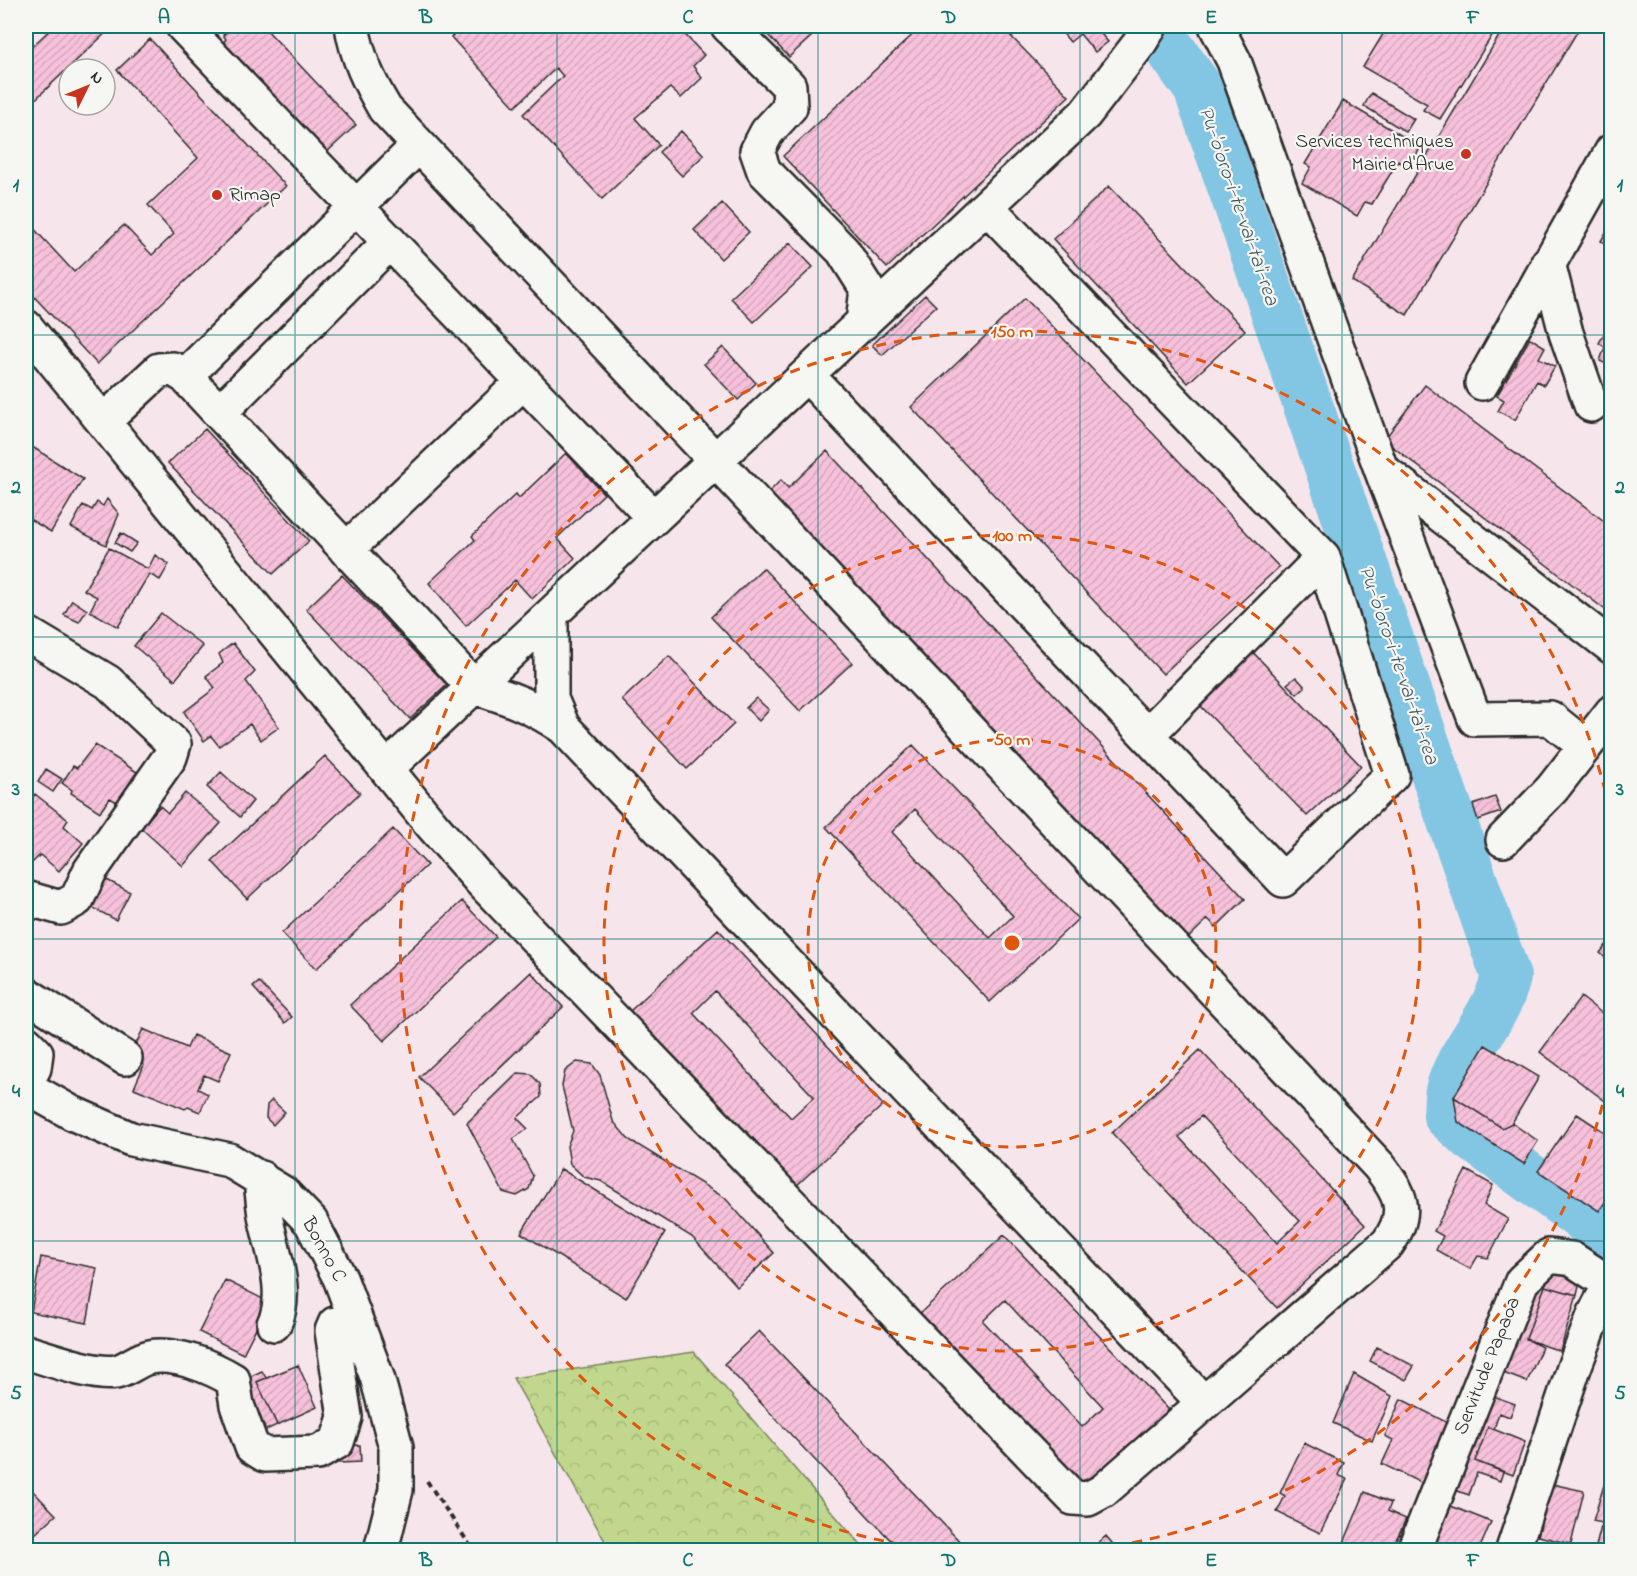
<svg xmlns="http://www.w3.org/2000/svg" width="1637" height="1576" viewBox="0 0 1637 1576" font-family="'Indie Flower',sans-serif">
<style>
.forest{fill:url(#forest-crowns);stroke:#76815c;stroke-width:1.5}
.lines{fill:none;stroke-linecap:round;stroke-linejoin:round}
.river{stroke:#83c6e4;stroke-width:50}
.building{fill:url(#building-hatch);stroke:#2b2b2b;stroke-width:1.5;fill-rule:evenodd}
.minor-casing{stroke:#2b2b2b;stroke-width:38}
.path{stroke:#2b2b2b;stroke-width:4;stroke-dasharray:6 4.5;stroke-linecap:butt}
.minor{stroke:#f6f6f2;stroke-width:33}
.grid{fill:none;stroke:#0f766e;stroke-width:1.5;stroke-opacity:0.55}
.ring{fill:none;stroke:#df570e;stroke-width:3;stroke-dasharray:10 8}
.poi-dot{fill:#c8321e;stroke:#f6f6f2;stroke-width:2}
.labels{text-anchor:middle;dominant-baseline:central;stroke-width:4.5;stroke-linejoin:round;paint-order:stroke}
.poi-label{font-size:20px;fill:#2b2b2b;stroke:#f6f6f2;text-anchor:end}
.street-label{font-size:20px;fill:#2b2b2b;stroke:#f6f6f2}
.water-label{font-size:21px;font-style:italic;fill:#455a62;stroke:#f6f6f2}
.centre{fill:#df570e;stroke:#f6f6f2;stroke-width:3}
.ring-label{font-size:18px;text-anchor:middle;font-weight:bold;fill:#df570e;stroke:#f6f6f2;stroke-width:4.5;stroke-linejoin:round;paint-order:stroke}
.neatline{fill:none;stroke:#0f766e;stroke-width:2}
.grid-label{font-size:20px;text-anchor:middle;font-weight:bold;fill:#0f766e}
</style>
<defs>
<pattern id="forest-crowns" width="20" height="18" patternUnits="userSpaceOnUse" patternTransform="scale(1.5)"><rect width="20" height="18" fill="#c1d78d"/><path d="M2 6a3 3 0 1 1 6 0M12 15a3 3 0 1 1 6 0" fill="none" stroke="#a6b97a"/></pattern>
<pattern id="building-hatch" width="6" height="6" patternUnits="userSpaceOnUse" patternTransform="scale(1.5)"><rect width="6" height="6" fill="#f7c1db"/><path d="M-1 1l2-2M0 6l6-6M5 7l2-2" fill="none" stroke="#d4a6bc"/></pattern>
</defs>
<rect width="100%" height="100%" fill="#f6e6eb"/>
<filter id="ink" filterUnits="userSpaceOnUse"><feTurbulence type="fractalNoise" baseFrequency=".0167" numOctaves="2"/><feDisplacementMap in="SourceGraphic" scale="12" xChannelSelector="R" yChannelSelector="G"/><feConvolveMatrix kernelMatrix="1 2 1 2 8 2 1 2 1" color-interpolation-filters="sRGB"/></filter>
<g filter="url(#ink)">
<path class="forest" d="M694,1352L865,1550H610L513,1378Z"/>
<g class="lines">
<path class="river" d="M1154,26L1198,88L1506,977C1496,1019 1460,1051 1450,1091C1448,1098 1449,1108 1448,1115L1469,1134L1612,1238"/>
</g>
<path class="building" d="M54,26H113L26,108V52Z
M234,26H263L356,125L326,153L223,43L226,39L223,35Z
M463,26H677L704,55L693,66L702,78L681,98L670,88L635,118L659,145L602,199L523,114L563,76L556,68L515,107L451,37Z
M778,26H823L789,57L768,35Z
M922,26H1001L1069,96L887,268L783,156Z
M1057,26H1094L1108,42L1095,52L1080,34L1070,42Z
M1388,26H1498L1440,119L1423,110L1427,104L1363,67Z
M1505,26L1580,27L1407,315L1352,281Z
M150,39L286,186L97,364L26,288V220L74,272L124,225L152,255L174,234L148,205L198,158L117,70Z
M1371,93L1414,119L1406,132L1364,106Z
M1343,101L1421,147L1408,168L1398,161L1372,204L1365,202L1357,216L1302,183L1311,167L1305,164Z
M681,131L704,155L682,176L659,152Z
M1109,186L1245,330L1188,383L1053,239Z
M722,203L749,232L721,259L694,230Z
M1612,222V247L1601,241Z
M790,243L813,267L754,322L731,298Z
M925,295L936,306L882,355L872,345Z
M1025,298L1279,567L1163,674L911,407Z
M1612,320V367L1600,361L1605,347L1599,343Z
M1530,338L1545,347L1539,358L1555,366L1544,385L1537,381L1515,420L1498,411L1504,400L1497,396Z
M723,347L756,383L738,400L704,364Z
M1425,385L1612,527V615L1384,440Z
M205,429L309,541L273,574L168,463Z
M26,443L83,479L51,532L26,517Z
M827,451L1245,899L1216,927L1208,919L1184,942L766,495L781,480L788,488Z
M566,453L604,494L557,538L575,558L532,599L515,580L466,626L429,583L475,540L472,536L516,494L519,498Z
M107,499L119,514L106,545L71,527L83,505L92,510L97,502L103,506Z
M121,533L137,543L130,552L115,543Z
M109,548L148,569L155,555L169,564L160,580L149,574L118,627L90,611L97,597L84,590Z
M763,568L852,663L800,711L711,617Z
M342,575L447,685L410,719L306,609Z
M72,600L87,610L79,622L64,615Z
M161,613L203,646L175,680L134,646Z
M233,643L255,672L246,681L279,727L261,740L250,724L219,746L211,736L204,741L184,712L215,688L206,676L223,663L219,654Z
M1247,646L1361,766L1307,816L1193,698Z
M669,656L734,724L687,769L622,700Z
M1296,677L1305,687L1297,694L1287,684Z
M756,698L769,710L759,721L746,708Z
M95,745L137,772L117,802L110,798L100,812L71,793L72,790L62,783L73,766L77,768Z
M913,745L1078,919L990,1002L826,827ZM915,809L1013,916L990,938L892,832Z
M325,756L360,793L247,899L212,861Z
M46,769L62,779L53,792L38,782Z
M221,772L253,801L240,817L207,787Z
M185,793L221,823L183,866L141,828L160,806L168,813Z
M35,794L68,820L64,826L83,843L59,871L40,855L26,869V806Z
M1495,797L1501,812L1478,820L1473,805Z
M393,829L427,865L316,969L282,933Z
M105,879L130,892L116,920L91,907Z
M462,901L496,937L384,1041L350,1005Z
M718,929L883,1105L794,1188L629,1012ZM715,991L814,1097L791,1118L693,1013Z
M1612,938V973L1606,969L1610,962L1600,953Z
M531,972L563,1007L453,1112L419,1077Z
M259,982L292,1017L285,1023L253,987Z
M1581,997L1612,1021V1106L1540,1052Z
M143,1029L187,1048L193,1035L231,1052L218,1081L204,1075L198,1089L208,1094L200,1112L188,1107L185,1109L134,1088L144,1065L130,1057Z
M1485,1045L1539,1077L1512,1123L1502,1128L1454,1097Z
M1200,1050L1365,1225L1277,1308L1112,1133ZM1201,1116L1300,1221L1277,1243L1179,1137Z
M577,1062L592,1064L600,1075L613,1121L628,1139L725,1198L774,1253L737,1287L692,1237L601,1181L584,1177L570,1164L567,1146L573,1131L562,1086L565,1071Z
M518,1073L531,1074L540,1084L541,1097L517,1118L528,1129L513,1139L533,1176L529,1189L517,1196L503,1192L467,1123Z
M1454,1097L1502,1128L1512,1123L1538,1141L1524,1164L1458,1122Z
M272,1100L285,1112L273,1125L266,1118L267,1105Z
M1577,1114L1612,1137V1192L1599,1211L1538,1171Z
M561,1169L665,1233L626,1298L521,1233Z
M1466,1170L1493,1185L1484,1205L1508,1219L1488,1258L1478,1256L1470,1269L1436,1250L1443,1236L1434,1231Z
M1004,1235L1169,1410L1081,1492L916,1317ZM1005,1300L1103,1407L1082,1427L983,1321Z
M41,1257L97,1268L87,1323L31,1312Z
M1551,1266L1581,1277L1577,1295L1545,1286L1526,1339L1542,1347L1527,1382L1498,1371L1532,1280Z
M225,1280L269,1302L243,1354L199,1332Z
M1545,1286L1577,1295L1560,1351L1526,1339Z
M759,1331L968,1550H900L724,1364Z
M1377,1347L1414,1366L1406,1380L1370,1361Z
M298,1365L317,1407L277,1425L257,1382Z
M262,1371L266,1378L257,1382L277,1425L264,1431L240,1381Z
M1354,1374L1392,1396L1372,1441L1333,1423Z
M1485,1393L1515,1404L1510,1417L1499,1413L1494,1429L1488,1427L1475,1461L1503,1472L1500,1481L1477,1473L1469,1495L1452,1489Z
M1401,1399L1448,1423L1427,1486L1382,1464L1393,1440L1385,1436Z
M1488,1427L1525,1442L1513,1475L1475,1461Z
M1304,1443L1344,1463L1338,1475L1347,1479L1320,1533L1277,1512L1285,1496L1280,1493Z
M360,1445L361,1462L339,1463V1446Z
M1612,1459V1550H1595L1602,1523L1593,1521Z
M1552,1484L1584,1491L1571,1544L1538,1536L1541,1525L1533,1523L1539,1496L1548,1499Z
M31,1489L56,1515L26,1542V1494Z
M1365,1492L1391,1503L1388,1511L1406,1519L1391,1550H1341Z
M1446,1504L1491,1522L1479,1550H1428Z
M1106,1536L1118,1550H1103L1097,1544Z"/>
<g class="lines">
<defs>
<path id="minor" d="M183,26L654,518
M728,26L789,86L790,107L767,132L757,151L764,171L843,251L867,289L863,323
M1216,26L1234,61L1381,469L1475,719L1550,718L1585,746
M987,207L1323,557L1147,735
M1548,263L1566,333L1591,405
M26,327L432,825L480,880L1073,1498L1088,1499L1103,1491L1388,1243C1410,1212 1401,1194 1379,1166L385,109C369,82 357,57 352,26
M807,375L1283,880L1392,775L1323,557
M185,376L419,145
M1482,383L1612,151
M219,413L390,242
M104,421L159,370L173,369L185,376L474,687C508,697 534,707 563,727L1204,1403
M1381,469L1612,647
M346,550L524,381
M551,615V699L563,727
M26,633L108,682L174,744L170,757L90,871L77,899L61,908L26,898
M387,768L1085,114L1139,44L1150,26
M1503,840L1552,789L1612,712
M26,994L125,1058
M26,1043L36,1053L34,1068L26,1083
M26,1087L72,1113L131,1139L229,1160L283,1193L311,1222L340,1278L377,1377L396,1447V1490L381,1550
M261,1178C262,1190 263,1203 265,1215C271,1249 290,1291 274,1324
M26,1352C47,1358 94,1376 116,1372C127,1370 138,1359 150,1357C175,1352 212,1367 233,1380L237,1405L252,1447L265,1455L318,1453L337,1442L345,1417L332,1331L335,1324L355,1319
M1414,1550L1522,1281L1549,1256L1572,1259L1612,1285
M1513,1550L1575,1365L1595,1313L1610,1284"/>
</defs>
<use href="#minor" class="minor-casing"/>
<path class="path" d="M427,1481L473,1550"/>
<use href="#minor" class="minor"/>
</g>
</g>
<path class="grid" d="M295,26V1550M557,26V1550M818,26V1550M1080,26V1550M1342,26V1550M26,335H1612M26,637H1612M26,939H1612M26,1241H1612"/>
<g class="ring">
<circle cx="1012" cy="943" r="204"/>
<circle cx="1012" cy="943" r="408"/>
<path d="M1611 1070A612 612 0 0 1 1087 1550M937 1550A612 612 0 1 1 1611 816"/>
</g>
<g class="poi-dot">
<circle cx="1466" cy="154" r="6"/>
<circle cx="217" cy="195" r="6"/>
</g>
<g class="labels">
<g class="poi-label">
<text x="1454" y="142">Services techniques<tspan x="1454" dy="23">Mairie d'Arue</tspan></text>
<text x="229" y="195" text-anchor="start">Rimap</text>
</g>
<g class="street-label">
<text transform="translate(323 1250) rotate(61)">Bonno C</text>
<text transform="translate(1488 1366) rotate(-68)">Servitude Papaoa</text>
</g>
<g class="water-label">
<text transform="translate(1238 206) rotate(71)">Pu-'o'oro-i-te-vai-ta'i-rea</text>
<text transform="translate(1398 665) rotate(71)">Pu-'o'oro-i-te-vai-ta'i-rea</text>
</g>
</g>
<circle cx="1012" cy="943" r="9" class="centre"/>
<g class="ring-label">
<text x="1012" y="337">150 m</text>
<text x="1012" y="541">100 m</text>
<text x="1012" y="745">50 m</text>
</g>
<rect width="1637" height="1576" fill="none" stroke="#f6f6f2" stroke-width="66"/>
<g transform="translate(87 87) rotate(47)"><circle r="28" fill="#f6f6f2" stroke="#a5a5a2" stroke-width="1.5"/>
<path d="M0-4.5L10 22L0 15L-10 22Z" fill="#c8321e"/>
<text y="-9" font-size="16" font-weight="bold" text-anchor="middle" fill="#2b2b2b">N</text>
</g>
<rect x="33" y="33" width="1571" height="1510" class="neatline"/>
<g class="grid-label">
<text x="164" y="23">A</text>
<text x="426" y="23">B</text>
<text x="688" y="23">C</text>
<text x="949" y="23">D</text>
<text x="1211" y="23">E</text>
<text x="1473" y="23">F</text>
<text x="16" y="191">1</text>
<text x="1620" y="191">1</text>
<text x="16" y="493">2</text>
<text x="1620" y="493">2</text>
<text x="16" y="795">3</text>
<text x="1620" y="795">3</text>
<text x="16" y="1097">4</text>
<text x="1620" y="1097">4</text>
<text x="16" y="1399">5</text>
<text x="1620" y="1399">5</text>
<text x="164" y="1566">A</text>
<text x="426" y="1566">B</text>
<text x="688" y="1566">C</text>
<text x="949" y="1566">D</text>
<text x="1211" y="1566">E</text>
<text x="1473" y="1566">F</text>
</g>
</svg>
